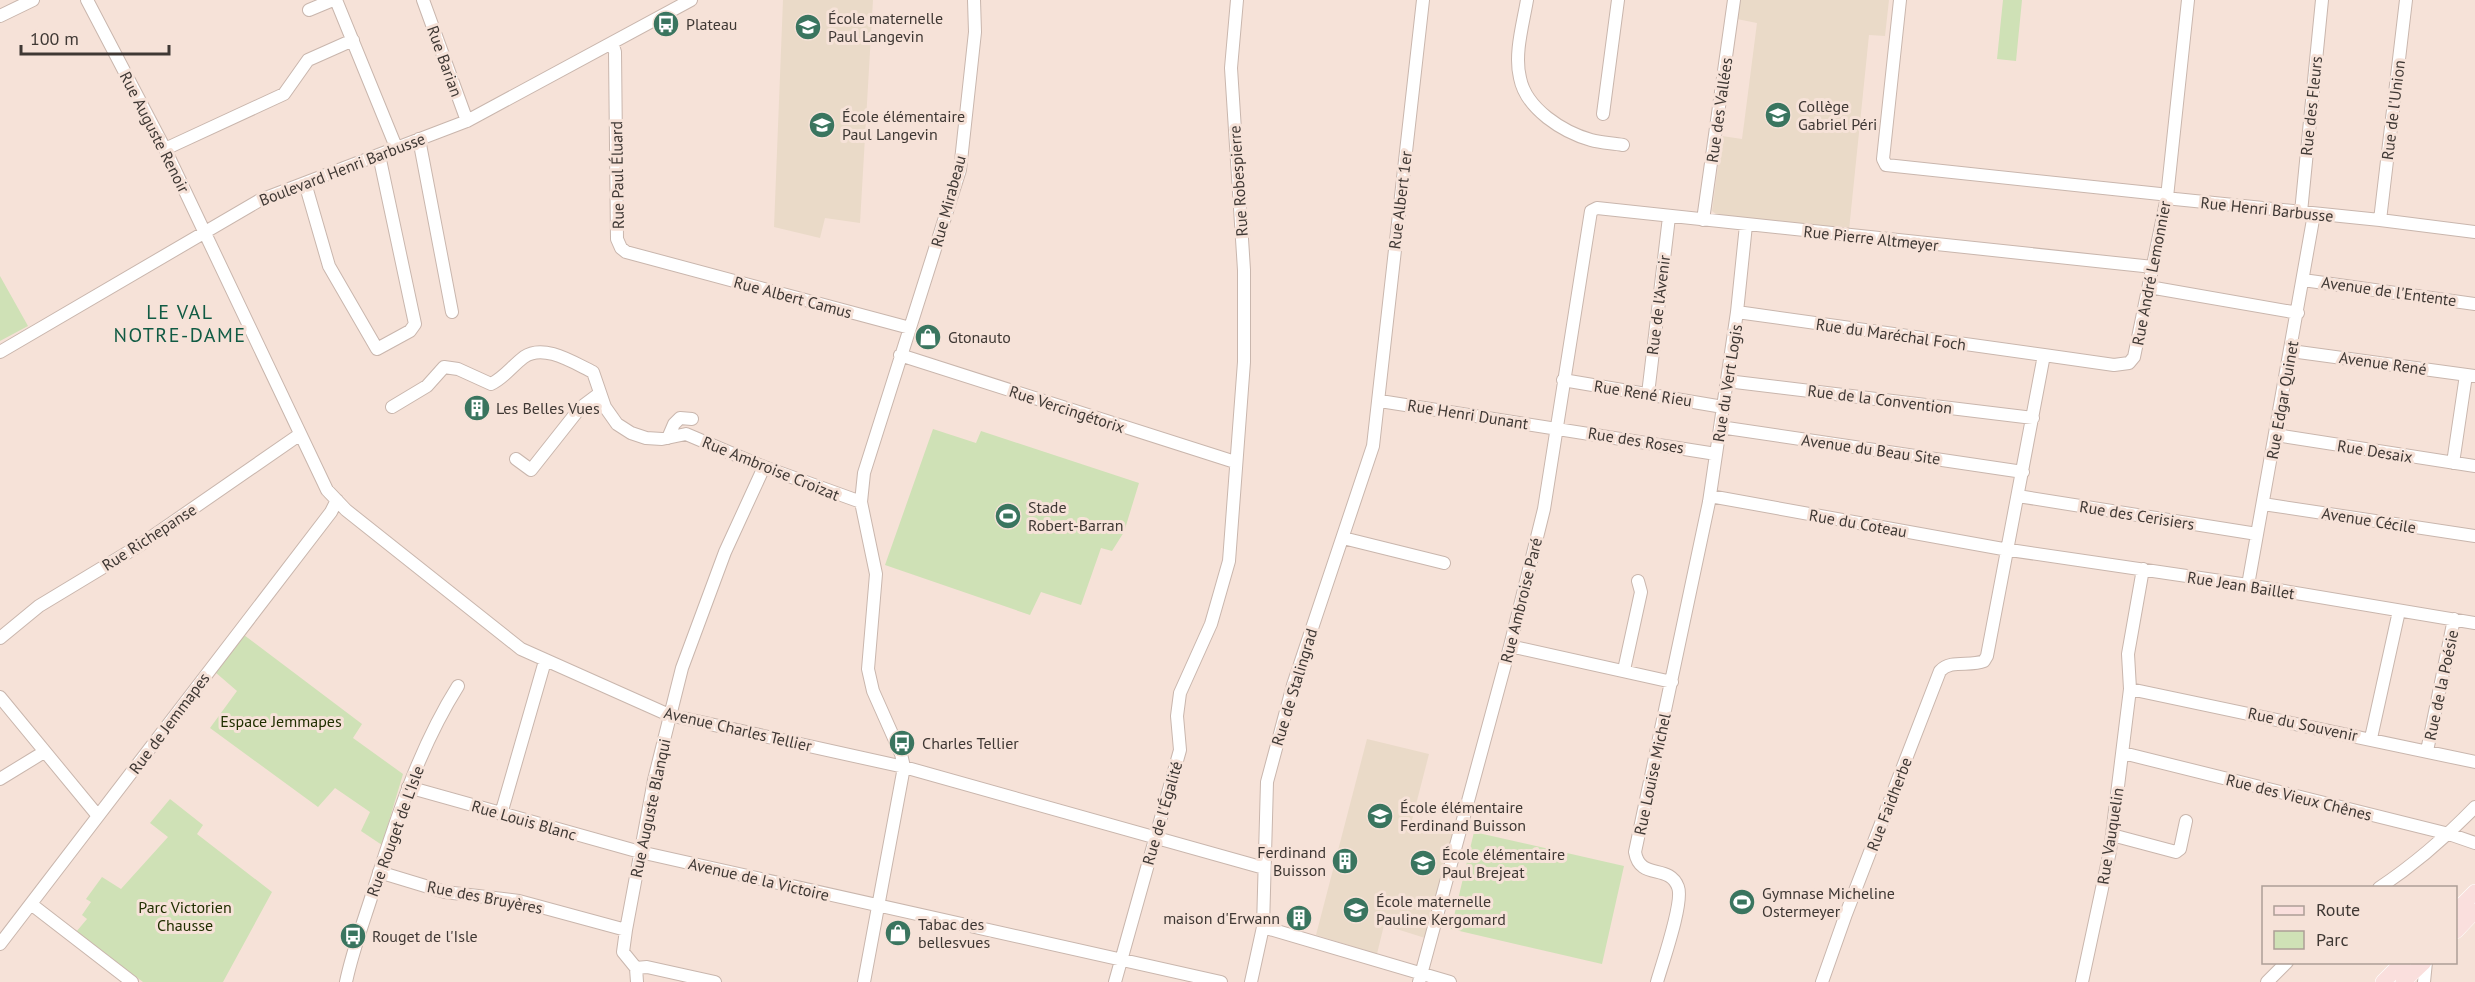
<svg xmlns="http://www.w3.org/2000/svg" width="2475" height="982" viewBox="0 0 2475 982" font-family="'PT Sans',sans-serif">
<style>
.education{fill:#eadac8}
.green{fill:#cfe1b6}
.lines{fill:none;stroke-linecap:round;stroke-linejoin:round}
.minor-casing{stroke:#c9b6ad;stroke-width:14}
.major-casing{stroke:#fff;stroke-width:16}
.minor{stroke:#fff;stroke-width:12}
.major{stroke:#fadfdd;stroke-width:15}
.labels{text-anchor:middle;dominant-baseline:central;stroke-width:6;stroke-linejoin:round;paint-order:stroke}
.poi-label{font-size:16px;fill:#3f3834;stroke:#f6e2d8;text-anchor:start}
.street-label{font-size:16px;fill:#3f3834;stroke:#f6e2d8}
.park-label{font-size:16px;fill:#202f00;stroke:#f6e2d8}
.quarter-label{font-size:20px;letter-spacing:1.5px;fill:#115b44;stroke:#f6e2d8}
</style>
<rect width="100%" height="100%" fill="#f6e2d8"/>
<path class="education" d="M783,0H873L860,223L825,218L820,238L774,227Z
M1740,0H1889L1885,36L1869,35L1849,230L1721,218L1712,211L1722,136L1742,139L1744,124L1757,23L1737,19Z
M1367,739L1429,754L1411,824L1453,831L1425,938L1384,925L1377,954L1316,935Z"/>
<path class="green" d="M2003,0H2022L2016,61L1997,59Z
M0,276L28,326L0,341Z
M933,429L976,443L981,431L1139,483L1124,532L1112,551L1101,548L1081,605L1041,592L1030,615L885,565Z
M244,635L362,724L353,738L403,774L382,845L361,831L370,812L335,788L318,807L210,728L237,691L215,672Z
M170,799L203,825L197,834L272,892L223,982H143L76,932L87,919L82,915L91,902L86,899L102,877L121,889L168,837L150,823Z
M1474,832L1624,866L1602,964L1451,929Z"/>
<g class="lines">
<defs>
<path id="minor" d="M87,0L165,149L327,490L346,510L521,649L669,715L904,767L1264,868
M336,0L396,147
M423,0L467,121
M1527,0C1523,24 1514,54 1520,78C1526,109 1563,132 1591,140C1601,143 1612,143 1623,145
M1900,0L1883,159L1886,165L2160,194L2175,199L2380,220L2475,232
M309,10L333,0
M0,16L33,0
M612,43L615,52L617,239L621,248L626,252L910,328
M1603,114L1618,0
M419,139L452,312
M165,149L284,94L308,60L353,40
M305,183L329,266L377,349L410,331L415,324L379,155
M2301,212L2322,0
M1703,220L1734,0
M2380,220L2406,0
M2303,280L2475,304
M2149,287L2298,313
M1737,312L2044,355
M2291,351L2475,376
M0,352L260,200L467,121L691,0
M900,355L1235,462
M1563,380L1723,407
M1727,381L2033,418
M1648,394L1669,217
M1380,401L1716,454
M392,407L427,386L444,367L458,369L491,384C504,378 512,366 524,357C544,343 574,363 593,372L605,407L617,424L631,433L646,438L662,439L686,434L764,467L861,502
M1720,427L2023,472
M2276,435L2475,466
M668,438L674,424L680,418L692,419
M516,459L531,470L580,408L600,393
M2453,463L2466,375
M1710,496L2003,549L2248,585L2475,623
M2018,496L2257,534
M2263,504L2475,536
M1343,538L1444,563
M2248,585L2314,214
M0,638L39,606L140,545L299,435
M1510,646L1672,682
M1624,670L1641,592L1638,581
M2130,689L2475,762
M0,697L98,816
M2371,738L2399,611
M2427,751L2454,619
M2123,753L2449,834L2475,843
M0,779L44,752
M408,787L640,852L1221,982
M501,814L545,661
M2112,835L2176,852L2180,849L2186,821
M379,872L445,892L519,901L626,930
M2379,888C2415,864 2445,838 2475,807
M31,904L132,982
M1263,927L1450,982
M0,944L331,512L337,500
M636,968L647,967L715,982
M346,982C352,953 362,926 371,898C394,826 417,751 458,686
M637,982L636,968L623,952L626,930L654,780L682,668L725,552L764,467
M864,982L904,767L901,754L873,691L868,669L876,574L861,502L864,473L960,170L975,32L974,0
M1115,982L1180,750L1177,716L1180,693L1211,624L1229,561L1244,362V270L1231,68L1237,0
M1251,982L1263,927L1267,782L1293,685L1373,446L1423,0
M1419,982L1510,646L1544,509L1591,211L1597,208L2153,267
M1657,982C1662,964 1684,902 1678,887C1669,863 1640,881 1635,852L1709,502L1737,312L1746,225
M1822,982L1846,914L1940,671C1951,659 1970,667 1984,661L1987,656L2044,355L2114,365L2129,363L2134,357L2167,197L2188,0
M2082,982L2110,851L2130,689L2128,654L2143,569
M2267,982L2287,962
M2424,982L2426,962"/>
<path id="major" d="M2456,911L2475,892
M2456,931L2475,911
M2383,982L2403,962
M2403,982L2424,962"/>
</defs>
<use href="#minor" class="minor-casing"/>
<use href="#major" class="major-casing"/>
<use href="#minor" class="minor"/>
<use href="#major" class="major"/>
</g>
<defs>
<symbol id="bus-disc" viewBox="-11 -11 22 22"><circle r="9.5" fill="#3a755f" stroke="#f6e2d8"/><path d="M-5-6H5V4H4V6H2V4H-2V6H-4V4H-5ZM-3.5-4V0h7V-4ZM-3.5 1.2v1.5H-2V1.2ZM2 1.2v1.5H3.5V1.2Z" fill="#fff"/></symbol>
<symbol id="school-disc" viewBox="-11 -11 22 22"><circle r="9.5" fill="#3a755f" stroke="#f6e2d8"/><path d="M0-5L7-2L0 1L-7-2ZM-4 1L0 2.5L4 1V4Q0 6-4 4Z" fill="#fff"/></symbol>
<symbol id="shop-disc" viewBox="-11 -11 22 22"><circle r="9.5" fill="#3a755f" stroke="#f6e2d8"/><path d="M-5-2.5h2.3a2.7 3.5 0 0 1 5.4 0H5L5.5 6h-11ZM-1.5-2.5h3a1.5 2.3 0 0 0-3 0Z" fill="#fff"/></symbol>
<symbol id="building-disc" viewBox="-11 -11 22 22"><circle r="9.5" fill="#3a755f" stroke="#f6e2d8"/><path d="M-4-6H4V6H1V3H-1V6H-4ZM-2.5-4.3h1.7v1.8h-1.7ZM.8-4.3h1.7v1.8H.8ZM-2.5-1h1.7V.8h-1.7ZM.8-1h1.7V.8H.8Z" fill="#fff"/></symbol>
<symbol id="stadium-disc" viewBox="-11 -11 22 22"><circle r="9.5" fill="#3a755f" stroke="#f6e2d8"/><path d="M0-5a6.5 5 0 1 0 0 10a6.5 5 0 1 0 0-10ZM-3.5-1.8h7v3.6h-7Z" fill="#fff"/></symbol>
</defs>
<g fill-rule="evenodd">
<use href="#bus-disc" x="651" y="9" width="30" height="30"/>
<use href="#school-disc" x="793" y="12" width="30" height="30"/>
<use href="#school-disc" x="1763" y="100" width="30" height="30"/>
<use href="#school-disc" x="807" y="110" width="30" height="30"/>
<use href="#shop-disc" x="913" y="322" width="30" height="30"/>
<use href="#building-disc" x="462" y="393" width="30" height="30"/>
<use href="#stadium-disc" x="993" y="501" width="30" height="30"/>
<use href="#bus-disc" x="887" y="728" width="30" height="30"/>
<use href="#school-disc" x="1365" y="801" width="30" height="30"/>
<use href="#building-disc" x="1330" y="846" width="30" height="30"/>
<use href="#school-disc" x="1408" y="848" width="30" height="30"/>
<use href="#stadium-disc" x="1727" y="887" width="30" height="30"/>
<use href="#school-disc" x="1341" y="895" width="30" height="30"/>
<use href="#building-disc" x="1284" y="903" width="30" height="30"/>
<use href="#shop-disc" x="883" y="918" width="30" height="30"/>
<use href="#bus-disc" x="338" y="921" width="30" height="30"/>
</g>
<g class="labels">
<g class="poi-label">
<text x="828" y="18">École maternelle<tspan x="828" dy="18">Paul Langevin</tspan></text>
<text x="686" y="24">Plateau</text>
<text x="1798" y="106">Collège<tspan x="1798" dy="18">Gabriel Péri</tspan></text>
<text x="842" y="116">École élémentaire<tspan x="842" dy="18">Paul Langevin</tspan></text>
<text x="948" y="337">Gtonauto</text>
<text x="496" y="408">Les Belles Vues</text>
<text x="1028" y="507">Stade<tspan x="1028" dy="18">Robert-Barran</tspan></text>
<text x="922" y="743">Charles Tellier</text>
<text x="1400" y="807">École élémentaire<tspan x="1400" dy="18">Ferdinand Buisson</tspan></text>
<text x="1326" y="852" text-anchor="end">Ferdinand<tspan x="1326" dy="18">Buisson</tspan></text>
<text x="1442" y="854">École élémentaire<tspan x="1442" dy="18">Paul Brejeat</tspan></text>
<text x="1762" y="893">Gymnase Micheline<tspan x="1762" dy="18">Ostermeyer</tspan></text>
<text x="1376" y="901">École maternelle<tspan x="1376" dy="18">Pauline Kergomard</tspan></text>
<text x="1280" y="918" text-anchor="end">maison d'Erwann</text>
<text x="918" y="924">Tabac des<tspan x="918" dy="18">bellesvues</tspan></text>
<text x="372" y="936">Rouget de l'Isle</text>
</g>
<g class="street-label">
<text transform="translate(445 61) rotate(70)">Rue Barian</text>
<text transform="translate(2311 106) rotate(-84)">Rue des Fleurs</text>
<text transform="translate(1719 110) rotate(-82)">Rue des Vallées</text>
<text transform="translate(2393 110) rotate(-83)">Rue de l'Union</text>
<text transform="translate(155 132) rotate(63)">Rue Auguste Renoir</text>
<text transform="translate(342 169) rotate(-21)">Boulevard Henri Barbusse</text>
<text transform="translate(617 175) rotate(-91)">Rue Paul Éluard</text>
<text transform="translate(1238 181) rotate(-94)">Rue Robespierre</text>
<text transform="translate(1400 200) rotate(-83)">Rue Albert 1er</text>
<text transform="translate(948 201) rotate(-75)">Rue Mirabeau</text>
<text transform="translate(2267 209) rotate(6)">Rue Henri Barbusse</text>
<text transform="translate(1871 238) rotate(6)">Rue Pierre Altmeyer</text>
<text transform="translate(2151 273) rotate(-79)">Rue André Lemonnier</text>
<text transform="translate(2389 291) rotate(8)">Avenue de l'Entente</text>
<text transform="translate(793 297) rotate(15)">Rue Albert Camus</text>
<text transform="translate(1658 305) rotate(-83)">Rue de l'Avenir</text>
<text transform="translate(1891 334) rotate(8)">Rue du Maréchal Foch</text>
<text transform="translate(2383 363) rotate(8)">Avenue René</text>
<text transform="translate(1727 383) rotate(-81)">Rue du Vert Logis</text>
<text transform="translate(1643 393) rotate(9)">Rue René Rieu</text>
<text transform="translate(1880 399) rotate(7)">Rue de la Convention</text>
<text transform="translate(2282 400) rotate(-80)">Rue Edgar Quinet</text>
<text transform="translate(1067 409) rotate(18)">Rue Vercingétorix</text>
<text transform="translate(1468 414) rotate(9)">Rue Henri Dunant</text>
<text transform="translate(1636 440) rotate(9)">Rue des Roses</text>
<text transform="translate(1871 449) rotate(8)">Avenue du Beau Site</text>
<text transform="translate(2375 451) rotate(9)">Rue Desaix</text>
<text transform="translate(771 468) rotate(22)">Rue Ambroise Croizat</text>
<text transform="translate(2137 515) rotate(9)">Rue des Cerisiers</text>
<text transform="translate(2369 520) rotate(9)">Avenue Cécile</text>
<text transform="translate(1858 523) rotate(10)">Rue du Coteau</text>
<text transform="translate(149 537) rotate(-33)">Rue Richepanse</text>
<text transform="translate(2241 585) rotate(9)">Rue Jean Baillet</text>
<text transform="translate(1521 600) rotate(-76)">Rue Ambroise Paré</text>
<text transform="translate(2441 685) rotate(-78)">Rue de la Poésie</text>
<text transform="translate(1294 687) rotate(-73)">Rue de Stalingrad</text>
<text transform="translate(169 723) rotate(-53)">Rue de Jemmapes</text>
<text transform="translate(2303 724) rotate(12)">Rue du Souvenir</text>
<text transform="translate(738 729) rotate(13)">Avenue Charles Tellier</text>
<text transform="translate(1652 774) rotate(-78)">Rue Louise Michel</text>
<text transform="translate(2299 797) rotate(14)">Rue des Vieux Chênes</text>
<text transform="translate(1889 804) rotate(-69)">Rue Faidherbe</text>
<text transform="translate(650 808) rotate(-78)">Rue Auguste Blanqui</text>
<text transform="translate(1162 813) rotate(-74)">Rue de l'Égalité</text>
<text transform="translate(524 820) rotate(16)">Rue Louis Blanc</text>
<text transform="translate(395 831) rotate(-70)">Rue Rouget de L'Isle</text>
<text transform="translate(2110 836) rotate(-81)">Rue Vauquelin</text>
<text transform="translate(759 879) rotate(13)">Avenue de la Victoire</text>
<text transform="translate(485 897) rotate(11)">Rue des Bruyères</text>
</g>
<g class="park-label">
<text x="281" y="721">Espace Jemmapes</text>
<text x="185" y="907">Parc Victorien<tspan x="185" dy="18">Chausse</tspan></text>
</g>
<g class="quarter-label">
<text x="180" y="312">LE VAL<tspan x="180" dy="23">NOTRE-DAME</tspan></text>
</g>
</g>
<rect x="2262" y="886" width="195" height="78" fill="#f6e2d8" stroke="#ad9e96" stroke-width="1.5"/>
<rect x="2274" y="906" width="30" height="9" fill="#fadfdd" stroke="#ad9e96" stroke-width="1.5"/>
<text x="2316" y="916" font-size="18" fill="#3f3834">Route</text>
<rect x="2274" y="931" width="30" height="18" fill="#cfe1b6" stroke="#ad9e96" stroke-width="1.5"/>
<text x="2316" y="946" font-size="18" fill="#3f3834">Parc</text>
<path d="M21 45v9h148v-9" fill="none" stroke="#3f3834" stroke-width="3"/>
<text x="30" y="45" font-size="18" fill="#3f3834" stroke="#f6e2d8" stroke-width="4.5" paint-order="stroke">100 m</text>
</svg>
